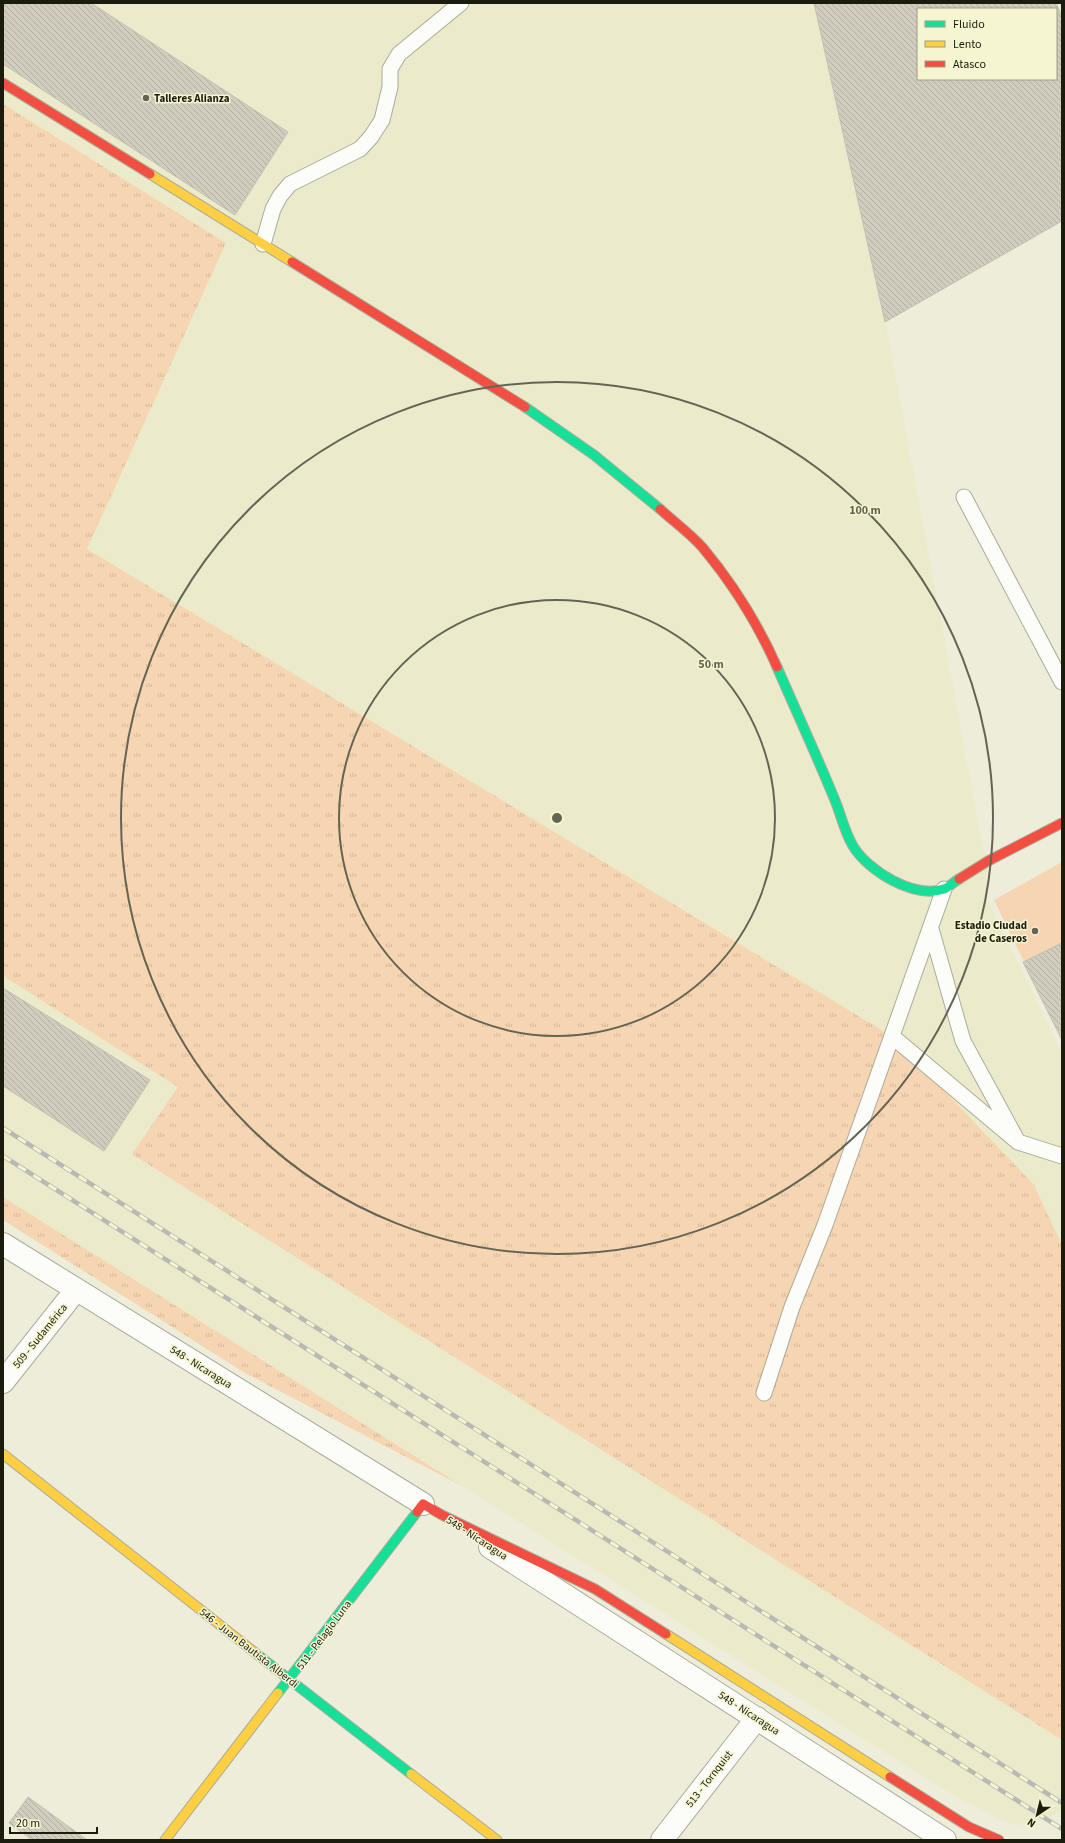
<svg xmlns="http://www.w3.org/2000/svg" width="1065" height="1843" viewBox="0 0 1065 1843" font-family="'Source Sans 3',sans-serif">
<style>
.built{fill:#ebebcb}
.grass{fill:url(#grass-tufts)}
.pitch{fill:#f6d5b2}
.building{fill:url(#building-back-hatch);stroke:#c2bfb0;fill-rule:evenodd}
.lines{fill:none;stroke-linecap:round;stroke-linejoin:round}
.lane-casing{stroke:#abab9b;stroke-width:17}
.street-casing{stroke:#abab9b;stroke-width:24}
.fast-casing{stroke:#abab9b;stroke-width:11}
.slow-casing{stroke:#abab9b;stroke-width:11}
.jam-casing{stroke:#abab9b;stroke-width:11}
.lane{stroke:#fcfcf9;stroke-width:15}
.street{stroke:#fcfcf9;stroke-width:22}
.fast{stroke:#16e098;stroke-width:9}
.slow{stroke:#ffcf43;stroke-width:9}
.jam{stroke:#f24e42;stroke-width:9}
.rail-casing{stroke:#b9b9b4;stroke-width:4.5}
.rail{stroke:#f5f5d1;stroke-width:3;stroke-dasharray:9;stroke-linecap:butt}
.ring{fill:none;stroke:#646455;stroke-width:2}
.poi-dot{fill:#646455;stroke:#f5f5d1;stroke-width:1.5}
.labels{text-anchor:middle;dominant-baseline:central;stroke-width:3;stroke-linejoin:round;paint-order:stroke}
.poi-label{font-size:11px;font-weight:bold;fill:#1b1b0e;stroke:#f5f5d1;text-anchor:start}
.street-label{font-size:11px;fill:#1b1b0e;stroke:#f5f5d1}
.centre{fill:#646455;stroke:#f5f5d1;stroke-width:2}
.ring-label{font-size:12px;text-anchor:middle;font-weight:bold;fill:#646455;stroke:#f5f5d1;stroke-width:3;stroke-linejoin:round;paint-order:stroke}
</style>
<defs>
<pattern id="grass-tufts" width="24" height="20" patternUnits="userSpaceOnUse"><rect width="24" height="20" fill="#f6d5b2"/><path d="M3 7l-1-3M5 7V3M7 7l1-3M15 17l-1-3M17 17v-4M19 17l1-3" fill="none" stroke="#d2b698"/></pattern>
<pattern id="building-back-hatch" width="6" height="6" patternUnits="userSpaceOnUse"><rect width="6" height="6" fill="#d0cdbe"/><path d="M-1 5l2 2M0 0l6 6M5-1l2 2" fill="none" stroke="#b2afa2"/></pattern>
</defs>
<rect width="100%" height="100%" fill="#ededd9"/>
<path class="built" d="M3,3H814L887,329L983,849L988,861L986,897L1062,1054V1812L1032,1824L1016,1825L1001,1820L948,1792L3,1197Z"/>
<path class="grass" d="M3,104L226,243L87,549L893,1037L1034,1185L1062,1245V1740L132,1154L178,1087L3,976Z
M3,1197L462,1486L245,1373L3,1220Z"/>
<path class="pitch" d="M1062,862V1040L994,900Z"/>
<path class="building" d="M3,3H91L288,132L235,215L3,64Z
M814,3H1056L1062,16V221L885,322ZM918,9H1056V79H918Z
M1062,943V1040L1023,962Z
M3,988L150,1080L104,1151L3,1086Z
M28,1797L87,1840H32L9,1823Z"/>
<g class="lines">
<defs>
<path id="lane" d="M263,244L273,209L280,196L290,184L360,149L371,137L382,120L390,87V69L399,54L461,3
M964,497L1062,682
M931,929L963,1041L1018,1142
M893,1037L1018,1142L1062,1156
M764,1393L792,1307L825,1225L944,889"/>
<path id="street" d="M3,1244L423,1504
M3,1382L76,1290
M490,1547L945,1840
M662,1840L757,1718"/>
<path id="fast" d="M525,407L594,455L660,509
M777,667C796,711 816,754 834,798C841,814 844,831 853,846C868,871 914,899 944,889C949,887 954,882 959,879
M258,1655L411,1774
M278,1693L417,1512"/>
<path id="slow" d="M150,174L292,262
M3,1454L258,1655
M666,1634L890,1777
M411,1774L497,1840
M165,1840L278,1693"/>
<path id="jam" d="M3,83L150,174
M292,262L525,407
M660,509C674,522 691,534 703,548C733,584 758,624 777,667
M959,879L988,861L1062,823
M417,1512L423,1504L442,1515L595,1589L666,1634
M890,1777L969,1827L999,1840"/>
</defs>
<use href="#lane" class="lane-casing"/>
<use href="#street" class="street-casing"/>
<use href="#fast" class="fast-casing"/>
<use href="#slow" class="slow-casing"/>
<use href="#jam" class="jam-casing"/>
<use href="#lane" class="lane"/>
<use href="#street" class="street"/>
<use href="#fast" class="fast"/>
<use href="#slow" class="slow"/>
<use href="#jam" class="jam"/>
<defs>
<path id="rail" d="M3,1128L1062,1803
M3,1156L1062,1829"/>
</defs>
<use href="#rail" class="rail-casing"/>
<use href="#rail" class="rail"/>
</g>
<g class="ring">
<circle cx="557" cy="818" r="218"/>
<circle cx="557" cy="818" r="436"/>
</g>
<g class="poi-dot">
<circle cx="146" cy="98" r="4"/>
<circle cx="1035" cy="931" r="4"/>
</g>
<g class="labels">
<g class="poi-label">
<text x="154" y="98">Talleres Alianza</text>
<text x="1027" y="925" text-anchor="end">Estadio Ciudad<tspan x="1027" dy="13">de Caseros</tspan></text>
</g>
<g class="street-label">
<text transform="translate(40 1336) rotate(-51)">509 - Sudamérica</text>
<text transform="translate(201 1367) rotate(32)">548 - Nicaragua</text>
<text transform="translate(477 1538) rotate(33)">548 - Nicaragua</text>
<text transform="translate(324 1635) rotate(-53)">511 - Pelagio Luna</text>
<text transform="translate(249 1648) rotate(38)">546 - Juan Bautista Alberdi</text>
<text transform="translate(749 1713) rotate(33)">548 - Nicaragua</text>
<text transform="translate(709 1779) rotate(-52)">513 - Tornquist</text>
</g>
</g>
<circle cx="557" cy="818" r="6" class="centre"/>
<g class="ring-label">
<text x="865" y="514">100 m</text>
<text x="711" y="668">50 m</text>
</g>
<rect width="1065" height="1843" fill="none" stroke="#1b1b0e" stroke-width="8"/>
<rect x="917" y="8" width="140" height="72" fill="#f5f5d1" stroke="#9e9e83"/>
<rect x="925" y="21" width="20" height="6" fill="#16e098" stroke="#9e9e83"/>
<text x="953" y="28" font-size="12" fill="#1b1b0e">Fluido</text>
<rect x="925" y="41" width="20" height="6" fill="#ffcf43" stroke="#9e9e83"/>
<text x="953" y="48" font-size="12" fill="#1b1b0e">Lento</text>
<rect x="925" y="61" width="20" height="6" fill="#f24e42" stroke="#9e9e83"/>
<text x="953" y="68" font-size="12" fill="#1b1b0e">Atasco</text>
<g transform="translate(1037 1815) rotate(215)" stroke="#f5f5d1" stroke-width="3" paint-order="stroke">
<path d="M0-3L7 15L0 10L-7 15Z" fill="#1b1b0e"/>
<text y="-6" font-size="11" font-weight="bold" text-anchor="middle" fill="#1b1b0e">N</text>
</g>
<path d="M10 1827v6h87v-6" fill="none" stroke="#1b1b0e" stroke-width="2"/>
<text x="16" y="1827" font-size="12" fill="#1b1b0e" stroke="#f5f5d1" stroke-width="3" paint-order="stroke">20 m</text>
</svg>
